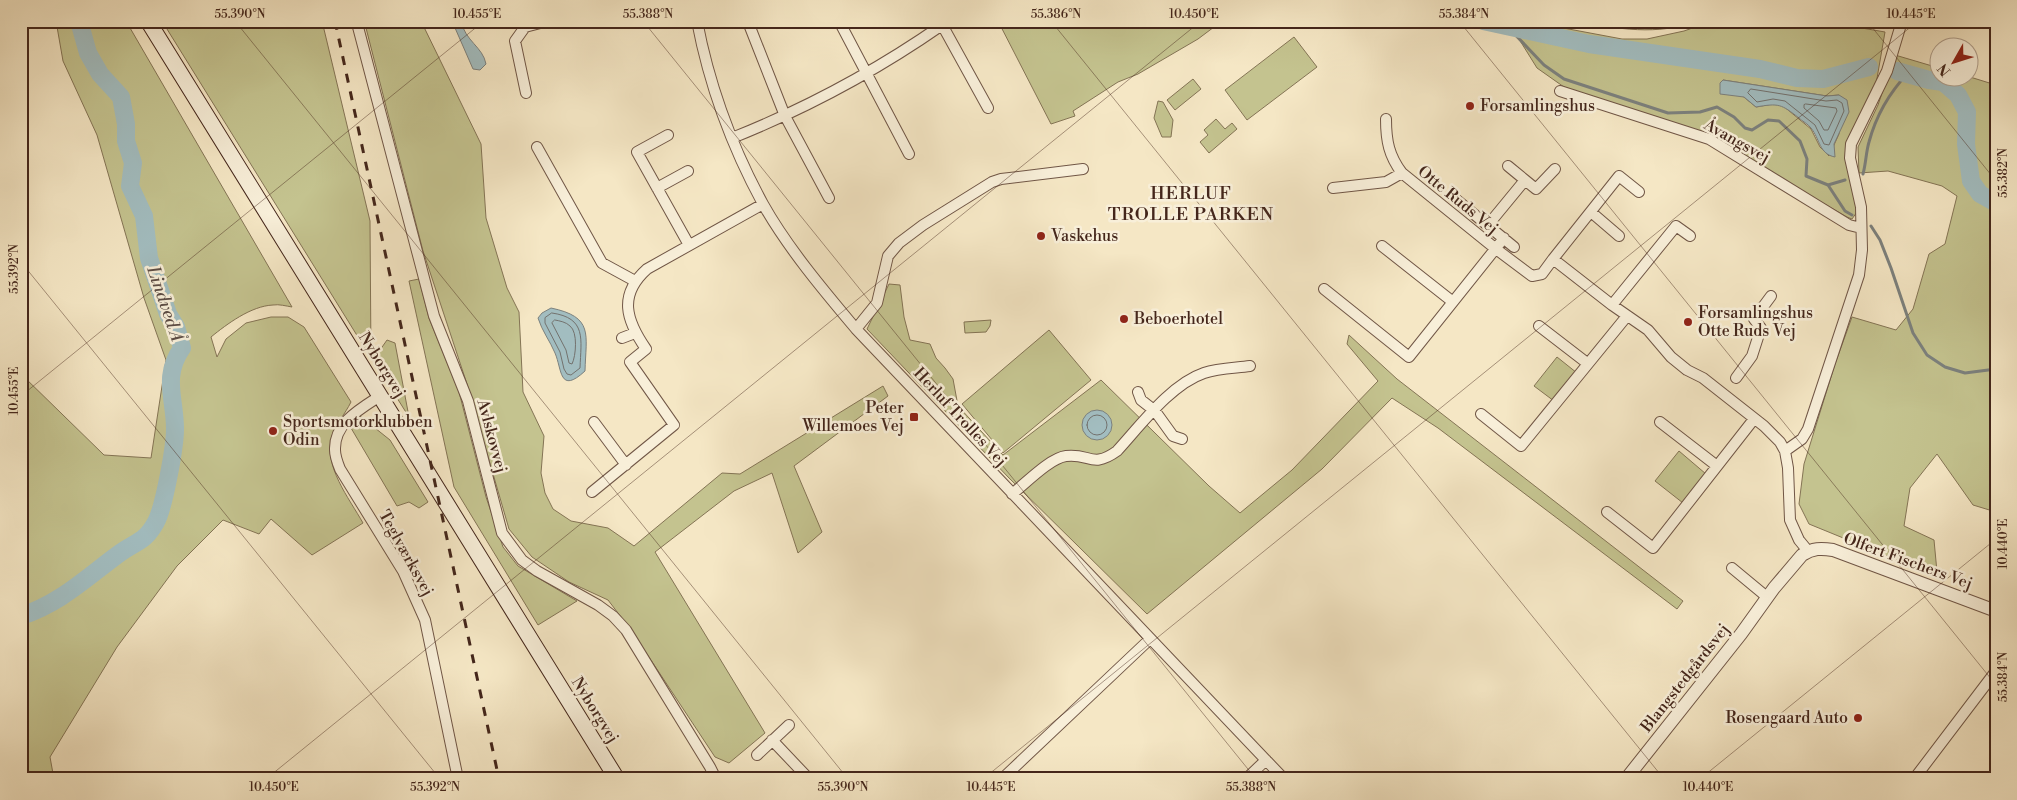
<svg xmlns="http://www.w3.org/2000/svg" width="2017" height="800" viewBox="0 0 2017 800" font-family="'Libre Bodoni',serif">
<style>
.green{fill:#c4c38f;stroke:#847455;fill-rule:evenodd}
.water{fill:#a2bdc0;stroke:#7c817e}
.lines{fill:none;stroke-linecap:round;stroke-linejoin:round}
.shore{stroke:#73726e;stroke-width:1}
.stream{stroke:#7c817e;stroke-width:3}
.river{stroke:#a2bdc0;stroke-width:18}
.minor-casing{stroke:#705646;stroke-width:12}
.tertiary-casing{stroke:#705646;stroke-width:14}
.secondary-casing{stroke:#44261b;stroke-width:17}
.minor{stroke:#f8efd9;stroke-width:10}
.tertiary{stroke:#f8efd9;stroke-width:12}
.secondary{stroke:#f8efd9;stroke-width:15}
.rail{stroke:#44261b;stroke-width:3;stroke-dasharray:9 9;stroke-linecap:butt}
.ticks{fill:none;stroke:#44261b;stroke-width:1;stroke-opacity:0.45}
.poi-dot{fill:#8f2418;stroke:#f8efd9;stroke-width:2}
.labels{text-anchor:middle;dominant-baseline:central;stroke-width:5;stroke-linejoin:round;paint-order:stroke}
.poi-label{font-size:16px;fill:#44261b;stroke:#f8efd9;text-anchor:start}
.street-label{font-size:16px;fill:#44261b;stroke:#f8efd9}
.neighbourhood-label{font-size:18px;letter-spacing:1px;fill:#44261b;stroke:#f8efd9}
.water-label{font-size:18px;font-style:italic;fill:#5c4c44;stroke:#f8efd9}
.neatline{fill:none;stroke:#44261b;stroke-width:2}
.ticks-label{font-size:12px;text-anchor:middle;fill:#44261b}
</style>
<rect width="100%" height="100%" fill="#f5e7c5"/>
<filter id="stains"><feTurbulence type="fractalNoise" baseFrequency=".004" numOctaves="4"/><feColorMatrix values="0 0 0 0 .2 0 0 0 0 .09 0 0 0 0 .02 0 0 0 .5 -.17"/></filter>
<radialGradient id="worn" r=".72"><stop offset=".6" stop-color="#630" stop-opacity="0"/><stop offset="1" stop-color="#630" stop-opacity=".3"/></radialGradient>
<path class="green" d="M56,21H104L105,25L126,21L292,307C286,306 279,304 273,305C251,306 227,324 211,337L217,357L226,339L246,323L271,317H288L304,327L351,402C345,414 336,424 332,436C323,466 349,498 363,523L312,555L271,519L259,534L223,520L177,566L117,647L50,757L54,779H21V374L104,455L151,458L166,360L144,298L97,135L63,61Z
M162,21H322L370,221L371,358Z
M382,21H421L481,144L486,218L507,288L519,312L523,392L544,436L541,473L545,493L553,509L571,521L608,528L634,546L722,473L740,474L883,386L888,396L794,466L822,532L798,553L772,473L734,491L655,552L765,733L729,763L715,757L631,630L608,600L569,582L532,557L509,529L467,384L423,251L366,28Z
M998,21H1222L1198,39L1138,74L1118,82L1073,111L1075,116L1051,124Z
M1500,21H1526L1622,39H1647L1684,31L1712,21H1821L1885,32L1875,90L1847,165L1857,212L1852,219L1847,217L1708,137L1564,87L1537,68L1509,23ZM1723,80L1827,96L1839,95V134L1829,156L1820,147L1811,129L1782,105L1773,104L1756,107Z
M1577,21H1697C1658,36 1617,29 1577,21Z
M1294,37L1317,67L1247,120L1225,90Z
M1895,55L1939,68L1940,78L1970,77L1996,85V512L1973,505L1937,454L1910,488L1904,526L1934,540L1937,572L1902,562L1809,524L1799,504L1804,464L1835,364L1852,317L1896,330L1913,309L1929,254L1945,244L1957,196L1942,186L1888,171L1859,173L1858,147L1878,105Z
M1193,79L1201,89L1175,110L1167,100Z
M1158,101L1163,102L1173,120L1171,137H1162L1154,118Z
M1216,119L1225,129L1232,123L1237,129L1209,153L1200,142L1208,135L1204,130Z
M419,279L429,318L459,392L486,497L503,547L518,566L577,601L538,625L454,487L409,281Z
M889,284L900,285L904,317L910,340L930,344L936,358L945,368L953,379L958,406L1003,455L1101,380L1209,486L1240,513L1292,470L1378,381L1347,344L1349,335L1397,379L1683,601L1677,609L1438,428L1392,398L1322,469L1147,614L1009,478L867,329Z
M991,320L990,326L986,332L965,333L964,322Z
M1049,330L1091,380L1003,453L962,404Z
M387,340L395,343L409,417L373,360Z
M1557,357L1577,373L1554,401L1534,386Z
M360,416L390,440L428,502L419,508L409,502L397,506L351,428L352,422Z
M1679,451L1706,474L1683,503L1655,481Z"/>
<path class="water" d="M452,21H461C465,41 483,47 486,64L480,70L473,69Z
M1723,80L1827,96L1839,95L1847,100L1849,112L1834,144L1835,157C1819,154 1820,139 1811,128C1808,124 1802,121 1799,118C1781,104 1779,103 1756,107L1744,97L1720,94V83Z
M551,308C594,317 586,334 585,371C559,395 562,369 555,353C550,341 542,331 538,318L542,313Z
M1082 425a15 15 0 1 1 30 0a15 15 0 1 1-30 0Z"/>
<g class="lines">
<path class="shore" d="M1751,89L1826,101L1837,100L1842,103L1844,111L1829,145L1824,144L1815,125L1785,101L1773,99L1757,102L1748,93Z
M1806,104L1836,108L1837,111L1828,130H1824L1819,121L1804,108V105Z
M552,313C587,318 581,339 580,368L571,375L567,374L564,369L560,352L545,323V318Z
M555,320C560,321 566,322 570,326C578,332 576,356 572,364L569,363L566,350L552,323Z
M1087 425a10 10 0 1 1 20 0a10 10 0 1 1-20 0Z"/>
<path class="stream" d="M1506,25L1544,65L1564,79L1668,113L1700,112L1717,107L1734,117L1745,128L1752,130L1768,120L1779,121L1800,141L1807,159L1806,176L1828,185L1845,180
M1223,27L1232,21
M1863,174C1866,163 1866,152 1869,142C1876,116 1890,92 1908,73
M1828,185L1845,211L1852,215
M1871,226L1880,240L1891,268L1913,333L1927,355L1945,367L1965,373L1996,369"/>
<path class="river" d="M1483,21L1589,44L1760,69L1797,78L1823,79L1869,67
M1897,71L1929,80L1943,82L1958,95L1967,112L1966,144L1971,181L1980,194L1996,203
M21,616C61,603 87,577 120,553C137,541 145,542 156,522C164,507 175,447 175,429C175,398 162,377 182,348L176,327L168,314L149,258L144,216L130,186L133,163L126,141V124L121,97L100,74L88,53L79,21"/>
<defs>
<path id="minor" d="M363,21L358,27L434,316L468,401L502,533L522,560L537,571L598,605L613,616L626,630L710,767L716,779
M697,21C709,84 732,147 763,204C787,247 824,291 856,329L1284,779
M839,21L909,154
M940,21L988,108
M750,27L785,116L829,198
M1560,91L1709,139L1849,225L1861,228
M526,93L515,41L525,27L548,21
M1386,119C1386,141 1389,156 1402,173
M668,135L637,152L689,245
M732,138C807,108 876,71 942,25
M537,147L602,263L635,281
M1525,180L1536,189L1555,169
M657,188L688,171
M1333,188L1386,182L1402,173L1496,249L1532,276L1542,274L1553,259L1612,305L1648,330L1671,357L1687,370L1703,378L1764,426L1780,442L1785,451L1788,468L1790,520L1799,540L1808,551
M1453,197L1514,247
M1591,212L1619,236
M1488,225L1525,180L1508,166
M1382,246L1453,302
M1553,259L1619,176L1639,192
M1324,289L1409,357L1504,238
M1612,305L1676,226L1690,236
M1539,326L1587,363
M856,329L877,303L888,256L899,243L923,225L992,182L1001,179L1083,169
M622,338L635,333
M1736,378L1752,356L1761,328L1754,319L1771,296
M1138,392L1141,400L1155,411L1173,436L1182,439
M380,396C360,409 334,423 335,450C335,456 338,464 340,469L403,571L425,620L458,779
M1481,414L1521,446L1627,316
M594,422L626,465
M1660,422L1717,466
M1785,451L1802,439L1808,429L1859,275L1862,250L1861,207L1850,158L1851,144L1887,71L1902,21
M592,492L674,425L630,362L646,349C626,320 618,295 647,269L763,204
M1012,494C1026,483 1050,458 1066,456C1090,453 1092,469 1117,451C1140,426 1171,384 1204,373C1218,368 1235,368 1250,366
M1607,512L1653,548L1754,419
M1732,568L1767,597
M772,740L809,779
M757,755L789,725
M1002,779L1150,639
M1246,779L1266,760
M1914,779L1996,671"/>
<path id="tertiary" d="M1626,779L1741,634L1774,588L1802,555C1813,548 1821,548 1833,550L1996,611"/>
<path id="secondary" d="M148,21L617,779"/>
</defs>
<use href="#minor" class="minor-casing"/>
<use href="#tertiary" class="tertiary-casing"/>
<use href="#secondary" class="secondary-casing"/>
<use href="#minor" class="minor"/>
<use href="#tertiary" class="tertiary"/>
<use href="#secondary" class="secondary"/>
<path class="rail" d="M335,21L499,779"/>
</g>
<path class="ticks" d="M235,21L848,779M643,21L1256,779M1051,21L1664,779M1459,21L1996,685M1867,21L1996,181M21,262L440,779M21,396L484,21M21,765L32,779M266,779L1201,21M983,779L1918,21M1700,779L1996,539"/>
<g class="poi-dot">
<circle cx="1470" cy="106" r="5"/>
<circle cx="1041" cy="236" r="5"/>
<circle cx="1124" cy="319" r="5"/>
<circle cx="1688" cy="322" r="5"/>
<rect x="909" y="412" width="10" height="10" rx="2.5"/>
<circle cx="273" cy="431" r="5"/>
<circle cx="1858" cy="718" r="5"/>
</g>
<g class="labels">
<g class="poi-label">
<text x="1480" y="106">Forsamlingshus</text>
<text x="1051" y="236">Vaskehus</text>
<text x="1698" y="313">Forsamlingshus<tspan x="1698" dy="18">Otte Ruds Vej</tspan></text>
<text x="1134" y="319">Beboerhotel</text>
<text x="904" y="408" text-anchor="end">Peter<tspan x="904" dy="18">Willemoes Vej</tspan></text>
<text x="283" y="422">Sportsmotorklubben<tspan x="283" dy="18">Odin</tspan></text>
<text x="1848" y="718" text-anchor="end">Rosengaard Auto</text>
</g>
<g class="street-label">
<text transform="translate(1737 141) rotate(29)">Åvangsvej</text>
<text transform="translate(1458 200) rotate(39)">Otte Ruds Vej</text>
<text transform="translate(382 365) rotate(58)">Nyborgvej</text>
<text transform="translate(960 417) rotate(47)">Herluf Trolles Vej</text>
<text transform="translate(492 436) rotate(75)">Avlskovvej</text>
<text transform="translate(406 553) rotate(61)">Teglværksvej</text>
<text transform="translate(1908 561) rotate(20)">Olfert Fischers Vej</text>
<text transform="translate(1685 678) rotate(-52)">Blangstedgårdsvej</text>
<text transform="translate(595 710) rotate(58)">Nyborgvej</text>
</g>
<g class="neighbourhood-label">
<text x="1191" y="193">HERLUF<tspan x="1191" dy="21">TROLLE PARKEN</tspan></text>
</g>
<g class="water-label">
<text transform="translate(165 304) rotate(71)">Lindved Å</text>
</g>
</g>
<rect width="2017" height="800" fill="none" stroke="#f5e7c5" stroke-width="55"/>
<g transform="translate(1954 62) rotate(231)"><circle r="24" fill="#f8efd9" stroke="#b09f8d"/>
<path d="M0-4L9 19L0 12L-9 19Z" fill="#8f2418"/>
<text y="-8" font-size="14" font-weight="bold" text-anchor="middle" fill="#44261b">N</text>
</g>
<rect x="28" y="28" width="1962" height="744" class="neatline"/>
<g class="ticks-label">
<text x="240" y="18">55.390°N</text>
<text x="477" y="18">10.455°E</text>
<text x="648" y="18">55.388°N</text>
<text x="1056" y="18">55.386°N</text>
<text x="1194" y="18">10.450°E</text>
<text x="1464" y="18">55.384°N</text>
<text x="1911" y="18">10.445°E</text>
<text transform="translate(2003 173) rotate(-90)" y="4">55.382°N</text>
<text transform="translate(14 269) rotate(-90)" y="4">55.392°N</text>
<text transform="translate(14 391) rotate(-90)" y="4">10.455°E</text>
<text transform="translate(2003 544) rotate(-90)" y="4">10.440°E</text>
<text transform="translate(2003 677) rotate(-90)" y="4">55.384°N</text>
<text x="274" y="791">10.450°E</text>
<text x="435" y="791">55.392°N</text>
<text x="843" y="791">55.390°N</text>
<text x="991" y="791">10.445°E</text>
<text x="1251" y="791">55.388°N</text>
<text x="1708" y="791">10.440°E</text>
</g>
<rect width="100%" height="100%" filter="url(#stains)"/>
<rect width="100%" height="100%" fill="url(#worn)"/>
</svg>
